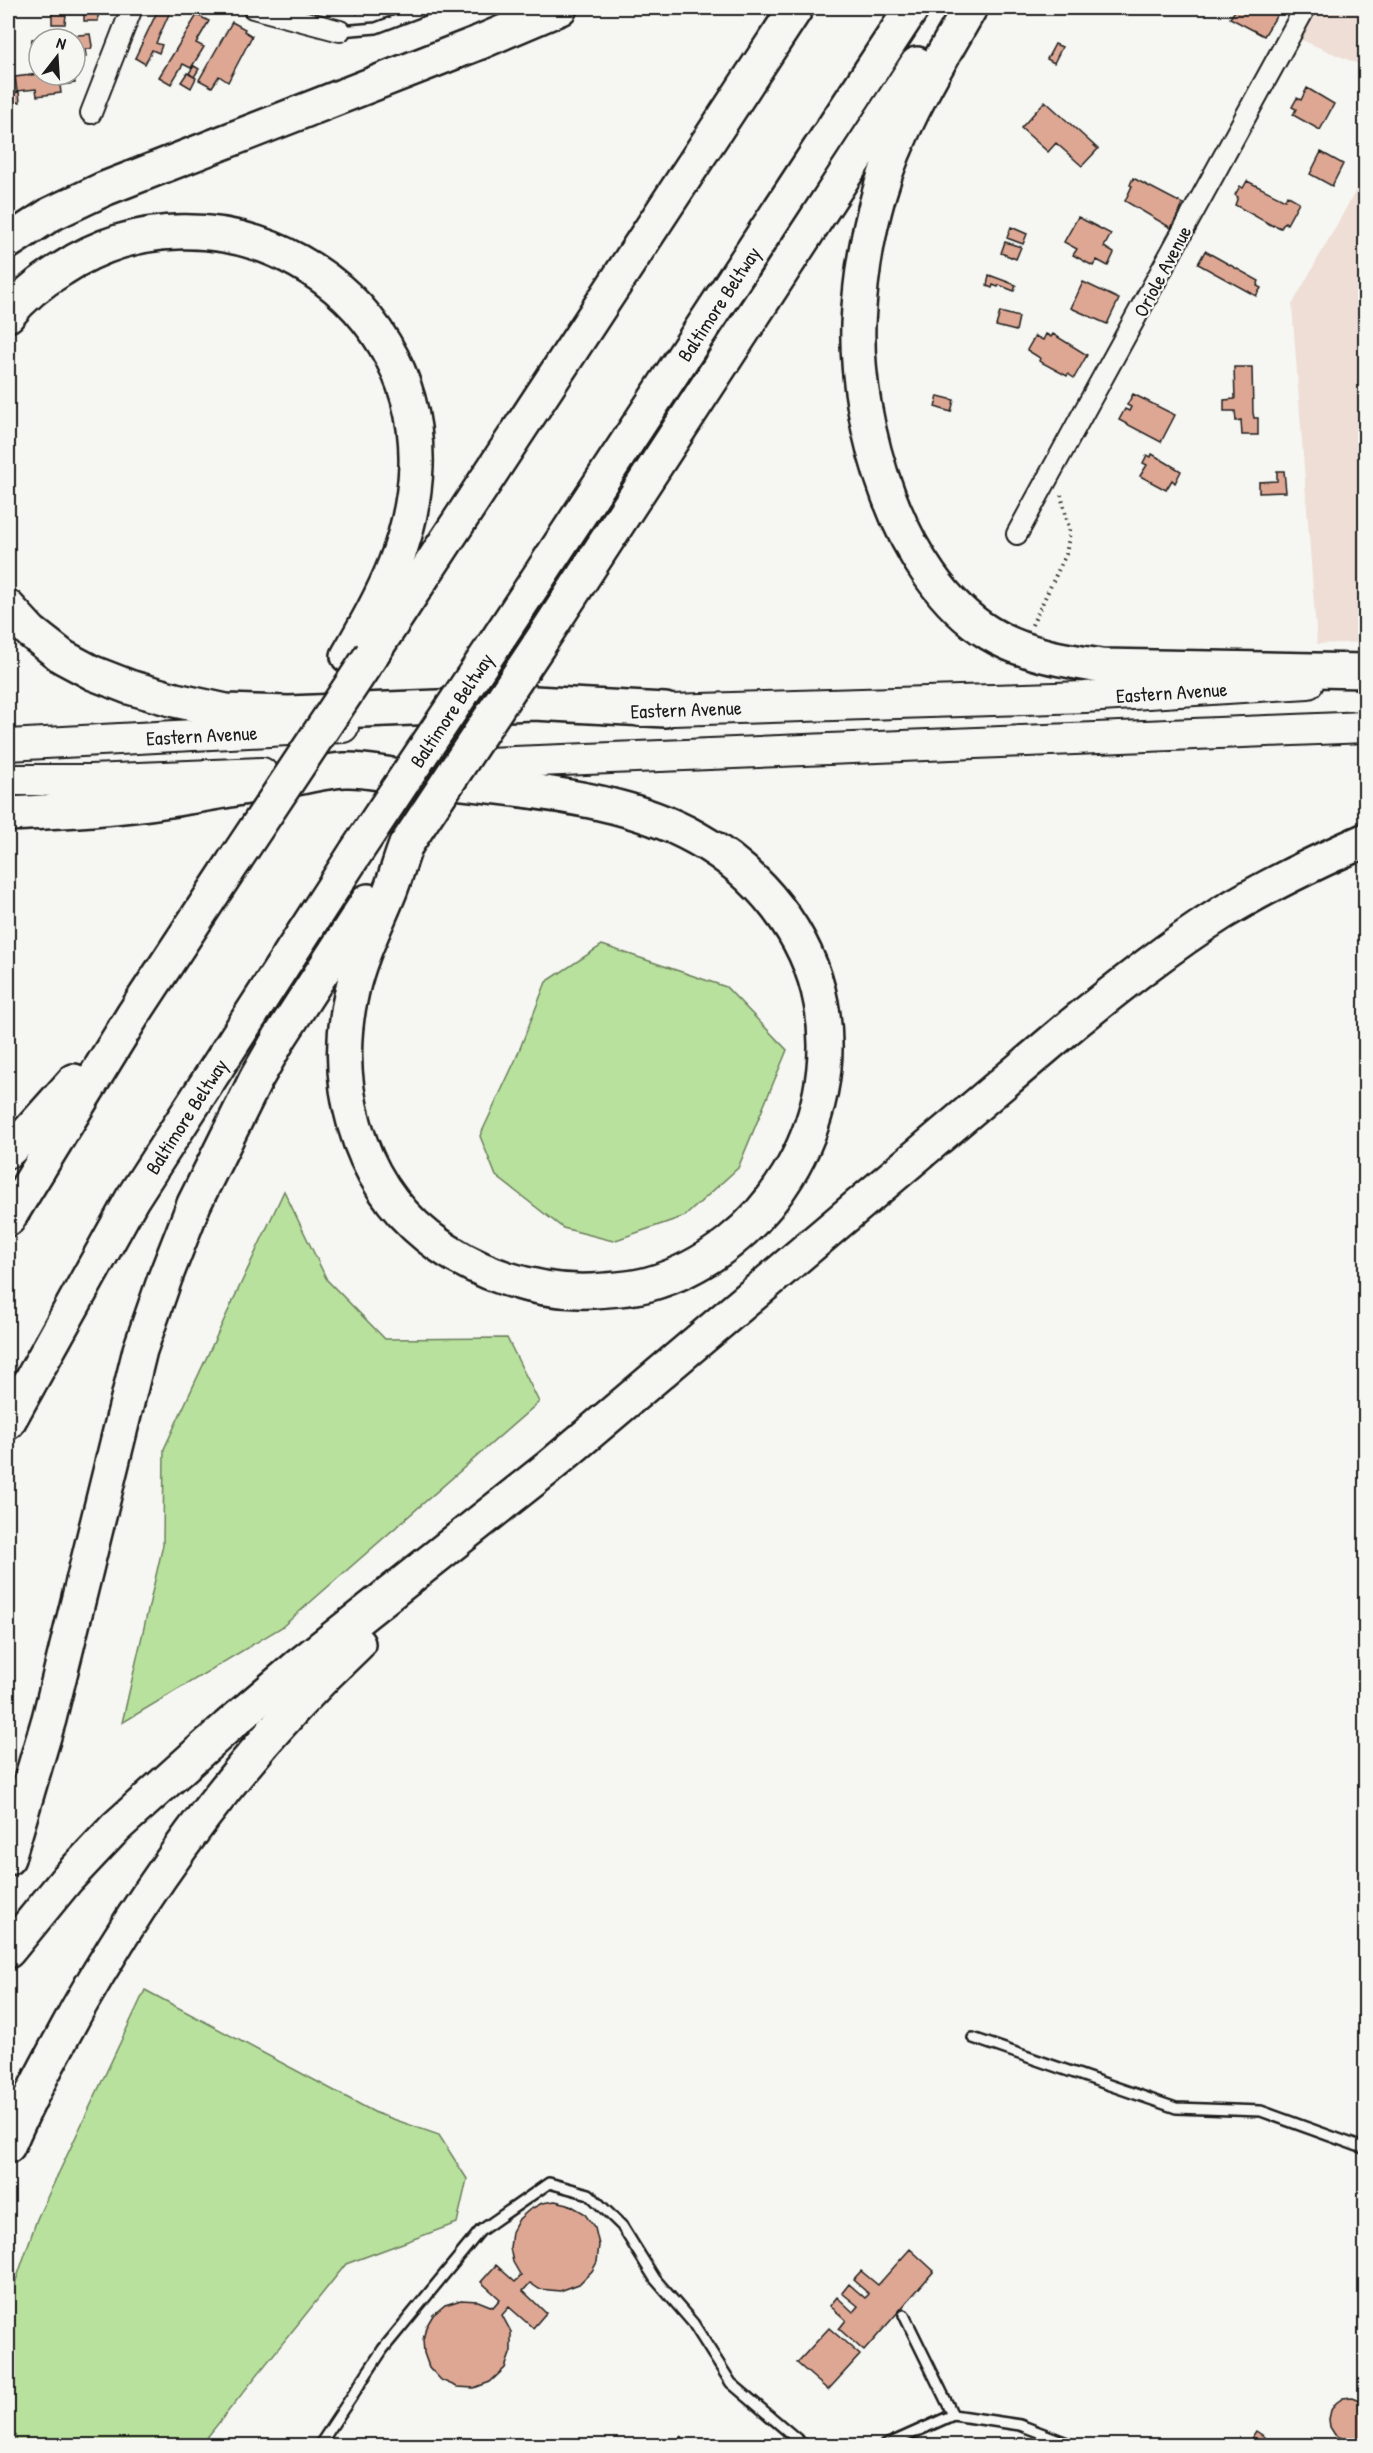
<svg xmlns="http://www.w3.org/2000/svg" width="1373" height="2453" viewBox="0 0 1373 2453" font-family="'Patrick Hand',sans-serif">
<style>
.built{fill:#eeded6}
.green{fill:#b8e19d;stroke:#6a7e5c;stroke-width:1.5}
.building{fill:#dda793;stroke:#1c1c1c;stroke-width:1.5}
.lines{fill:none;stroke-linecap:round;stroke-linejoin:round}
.service-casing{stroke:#1c1c1c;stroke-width:14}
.minor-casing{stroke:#1c1c1c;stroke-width:24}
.primary-casing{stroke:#1c1c1c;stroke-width:34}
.motorway-casing{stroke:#1c1c1c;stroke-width:38}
.path{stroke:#1c1c1c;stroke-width:4;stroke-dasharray:1.5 4.5;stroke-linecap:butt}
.service{stroke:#f6f6f2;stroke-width:9}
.minor{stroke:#f6f6f2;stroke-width:20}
.primary{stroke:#f6f6f2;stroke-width:30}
.motorway{stroke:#f6f6f2;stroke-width:33}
.motorway-bridge-casing{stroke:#1c1c1c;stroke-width:38;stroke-linecap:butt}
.motorway-bridge{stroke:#f6f6f2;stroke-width:33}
.labels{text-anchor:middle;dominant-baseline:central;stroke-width:4.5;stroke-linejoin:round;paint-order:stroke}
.street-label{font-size:20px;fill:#1c1c1c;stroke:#f6f6f2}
</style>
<rect width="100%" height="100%" fill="#f6f6f2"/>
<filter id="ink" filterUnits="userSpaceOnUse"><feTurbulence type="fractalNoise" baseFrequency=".0167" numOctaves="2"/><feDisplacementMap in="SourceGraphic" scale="12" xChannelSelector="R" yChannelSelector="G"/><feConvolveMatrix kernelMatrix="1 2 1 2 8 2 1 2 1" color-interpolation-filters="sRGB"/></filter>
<g filter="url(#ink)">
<path class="built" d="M1315,8H1365V67L1297,38Z
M1365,174V642L1317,644L1292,305Z"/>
<path class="green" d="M602,945L726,987L787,1050L738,1168L685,1216L613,1241L563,1228L496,1176L480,1136L515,1061L546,982Z
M284,1191L327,1280L385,1339L507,1338L539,1402L282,1627L122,1723L163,1545L164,1449Z
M145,1990L376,2113L439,2135L467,2179L457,2223L346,2264L201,2445H8V2304L37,2219Z"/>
<path class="building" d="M52,8H105V14H98V21H84V14H66L65,24H52Z
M159,8L170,12L156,43L162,45L159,53L152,50L145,64L135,58Z
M348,8H361L357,14Z
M1237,8H1268L1277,15L1264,36L1230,18Z
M197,15L209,21L196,43L204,47L191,68L183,64L171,84L159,77Z
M232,22L245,29L244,31L252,36L228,82L219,76L212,87L199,80Z
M90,34L92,46L91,49H85L86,56L75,57V39H39V53L35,54L34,49H31L32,39Z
M1055,44L1062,47L1054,63L1047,59Z
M194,66L199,69L194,77L189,73Z
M187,73L196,78L191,88L181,82Z
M39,74L74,75L75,83L60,85L61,93L37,96L36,89L17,91L15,77Z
M1307,88L1334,104L1320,130L1293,115L1296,109L1292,107L1297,98L1301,100Z
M19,92L20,102L11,103L10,93Z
M1045,101L1098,149L1082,166L1056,143L1048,152L1021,128Z
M1321,152L1343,164L1332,186L1310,174Z
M1133,178L1183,204L1171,228L1125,201L1132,186L1130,185Z
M1247,181L1285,200L1287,195L1299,202L1287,224L1285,222L1281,228L1274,225L1273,226L1235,205L1238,197L1235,195L1240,186L1243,188Z
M1078,217L1111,234L1104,247L1114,253L1108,266L1097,260L1093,266L1073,255L1077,249L1064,242Z
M1011,227L1027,234L1023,244L1007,238Z
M1005,242L1021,247L1016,259L1001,253Z
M1205,251L1259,281L1257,286L1261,288L1256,296L1198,264Z
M989,275L1016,285L1014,291L999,285L998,287L993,285L992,288L987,286Z
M1083,282L1119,299L1107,324L1071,308Z
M1000,312L1019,317L1016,331L996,326Z
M1046,334L1051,337L1053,334L1087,355L1074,378L1068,374L1067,376L1039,361L1040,358L1027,350L1035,336L1043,340Z
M1234,367H1252L1253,413L1254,418H1258V435H1242L1241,420L1236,421L1235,411H1224V400L1235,399Z
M1133,394L1175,415L1161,442L1119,420L1125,409L1129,411L1131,407L1127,405Z
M938,396L954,400L951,412L935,407Z
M1152,454L1181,471L1175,483L1172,480L1166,490L1140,476L1147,465L1143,463L1147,455L1151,457Z
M1277,471H1284L1286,492L1259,493V482L1277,481Z
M555,2201L568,2204L584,2213L595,2228L599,2245L597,2262L592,2271L579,2284L560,2291L539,2289L530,2283L523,2291L546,2313L533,2328L509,2307L502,2315L511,2332V2351L505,2368L490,2382L474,2388L457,2387L441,2380L429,2367L424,2353L423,2340L426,2327L433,2315L445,2305L461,2300L478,2301L493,2307L500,2299L481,2282L496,2265L515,2282L521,2276L513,2262L510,2248L512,2232L519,2219L529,2210L542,2203Z
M910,2249L934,2271L864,2351L839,2329L846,2320L830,2306L837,2297L853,2312L858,2306L842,2293L849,2284L865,2298L869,2294L853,2280L861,2271L878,2285Z
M829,2328L860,2355L828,2390L797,2363Z
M1352,2397L1366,2403V2437L1359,2441L1350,2442L1335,2435L1330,2427L1329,2419L1331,2410L1336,2403L1343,2398Z
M1256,2431L1265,2437L1260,2444L1246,2446Z
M681,2436L692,2446H673Z
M721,2439L728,2446H715Z"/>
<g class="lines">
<defs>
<path id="service" d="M340,31L376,28L429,8
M973,2038L1176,2108L1261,2111L1366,2149
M904,2315L953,2415
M319,2446L383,2349L480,2231L549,2183L589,2194L622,2226L655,2279L693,2323L731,2383L805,2446
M884,2446L953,2415L1020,2425L1075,2446"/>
<path id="minor" d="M253,8L340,31
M91,113L132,8
M1017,534L1305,8"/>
<g id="primary">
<path id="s1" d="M640,711L1085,697L1308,683"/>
<path id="s2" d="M8,745L343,727"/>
<path d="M439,765L1366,727"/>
<path d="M8,780H90L262,773"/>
</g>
<g id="motorway">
<path d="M970,8C936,67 898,128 879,194C867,236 860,280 858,324C855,424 898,577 989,633C1023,654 1062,660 1101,666L1366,671"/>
<path d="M8,242L51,214L104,189L478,43L560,8"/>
<path d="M8,315C22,297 42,281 62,269C215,169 421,283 416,466C413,541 384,593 348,656"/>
<path d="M8,607L31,632L63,657L93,673L129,687L175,700L226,711L289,713L534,703L665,710"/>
<path d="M538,646L917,64"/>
<path id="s3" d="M492,648L912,8"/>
<path d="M372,654L796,8"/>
<path d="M8,814C59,811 112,809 163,801C204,795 246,787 287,780C306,776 326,771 345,770C360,769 378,773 393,775C428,779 464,783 499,787C565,795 638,805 696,838C758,872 808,933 821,1003C844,1123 766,1251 649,1284C631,1289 610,1290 591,1291C533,1293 474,1273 428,1237C355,1179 331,1079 352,991C360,955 377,924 390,891C396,876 400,860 406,845"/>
<path d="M8,1151L25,1136L74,1081"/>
<path d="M8,1219L133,1015L235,860"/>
<path id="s4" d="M8,1422L132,1199L356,852"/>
<path d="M8,1858L49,1719L140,1350L165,1278L194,1204L256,1079L280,1037L368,901"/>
<path d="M8,1951L67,1879L116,1827L227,1727L297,1667L548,1468L1074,1023C1121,985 1170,946 1222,913C1268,885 1316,862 1366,840"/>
<path d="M8,2146C28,2099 53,2054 78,2008C154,1875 246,1749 358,1644"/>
</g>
</defs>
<use href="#service" class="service-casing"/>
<use href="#minor" class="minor-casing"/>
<use href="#primary" class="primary-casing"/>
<use href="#motorway" class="motorway-casing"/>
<path class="path" d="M1032,625L1066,554L1070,532L1061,495"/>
<use href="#service" class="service"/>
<use href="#minor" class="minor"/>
<use href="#primary" class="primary"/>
<use href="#motorway" class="motorway"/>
<defs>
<g id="motorway-bridge">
<path d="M406,845L538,646"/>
<path id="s5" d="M356,852L492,648"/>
<path d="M235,860L372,654"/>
</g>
</defs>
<use href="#motorway-bridge" class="motorway-bridge-casing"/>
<use href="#motorway-bridge" class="motorway-bridge"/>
</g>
</g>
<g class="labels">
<g class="street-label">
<text transform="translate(1162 271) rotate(-62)">Oriole Avenue</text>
<text stroke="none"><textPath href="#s3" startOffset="412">Baltimore Beltway</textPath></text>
<text stroke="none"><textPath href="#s1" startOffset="532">Eastern Avenue</textPath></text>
<text stroke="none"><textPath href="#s5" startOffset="171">Baltimore Beltway</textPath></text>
<text transform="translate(686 709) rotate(-2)">Eastern Avenue</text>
<text stroke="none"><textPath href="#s2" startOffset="194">Eastern Avenue</textPath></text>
<text stroke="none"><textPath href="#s4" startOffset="354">Baltimore Beltway</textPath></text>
</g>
</g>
<rect width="1373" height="2453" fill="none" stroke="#f6f6f2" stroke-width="30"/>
<rect x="15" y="15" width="1343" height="2423" fill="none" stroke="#1c1c1c" stroke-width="2" filter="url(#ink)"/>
<g transform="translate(57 57) rotate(17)"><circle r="28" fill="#f6f6f2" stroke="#9f9f9c" stroke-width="1.5"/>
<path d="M0-4.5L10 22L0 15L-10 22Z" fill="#1c1c1c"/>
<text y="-9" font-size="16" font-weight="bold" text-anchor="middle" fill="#1c1c1c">N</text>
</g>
</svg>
